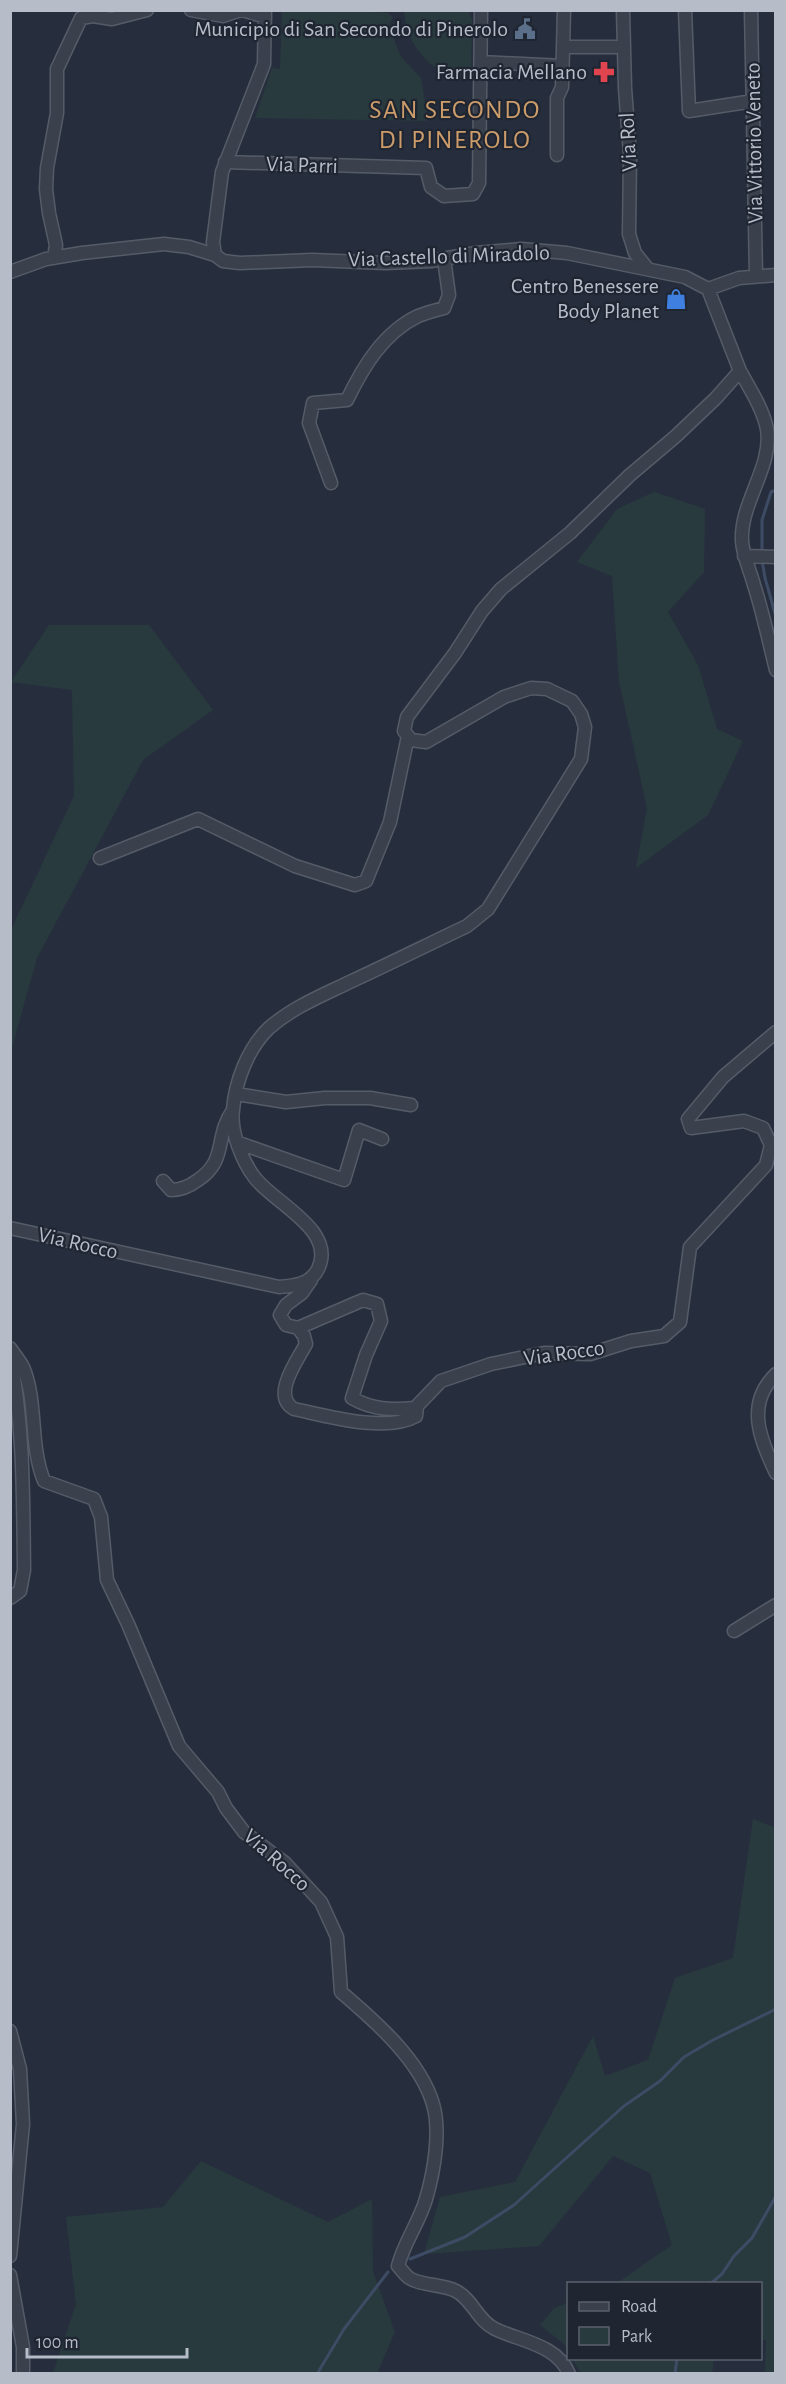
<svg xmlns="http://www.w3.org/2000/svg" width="786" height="2384" viewBox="0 0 786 2384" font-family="'Alegreya Sans',sans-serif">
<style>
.green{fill:#283a3e}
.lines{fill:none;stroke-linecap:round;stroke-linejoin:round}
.stream{stroke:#3d4b64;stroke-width:3}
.minor-casing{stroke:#555c68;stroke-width:15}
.minor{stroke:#3a414d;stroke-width:12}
.labels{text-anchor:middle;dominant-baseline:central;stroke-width:4.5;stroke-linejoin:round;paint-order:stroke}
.poi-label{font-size:22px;fill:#b6bcc8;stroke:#1f2632;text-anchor:end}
.street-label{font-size:22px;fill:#b6bcc8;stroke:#1f2632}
.quarter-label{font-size:26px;letter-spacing:1.5px;fill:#cd9c6b;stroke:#1f2632}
</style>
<rect width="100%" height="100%" fill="#262e3d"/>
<path class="green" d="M355,11L388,13L393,18L389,24L400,34L393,37L401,57L421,78L428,121L255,118L272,68L280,69L282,13L274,11Z
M404,11H469L472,20L471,77C433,79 406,45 404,11Z
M654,492L705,509L704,572L668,612L698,665L717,729L743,741L708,815L636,868L647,808L619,681L612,576L577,562L617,509Z
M49,625H149L213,710L143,760L37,958L11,1051V930L74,796L72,690L11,682Z
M753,1819L776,1828L775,2374L765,2373L766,2340H761L760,2284L617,2283L672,2245L650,2173L613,2156L539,2246L424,2254L440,2197L515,2182L593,2036L605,2076L648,2060L675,1978L733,1958Z
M201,2161L328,2222L372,2199L373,2272L395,2332L377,2373H53L76,2304L66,2217L163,2207Z
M568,2303V2352L565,2345L540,2325L554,2308Z
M572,2359H714L712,2374L581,2373Z"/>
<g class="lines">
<path class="stream" d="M762,554V520L771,492L776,490
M762,560L765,578L776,617
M776,1416V1435
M410,2259L465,2237L514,2205L624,2106L660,2081L684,2057L713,2040L776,2009
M710,2284L722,2274L734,2256L752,2238L776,2196
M317,2374L344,2329L388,2272
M675,2374L677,2358"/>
<defs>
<path id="minor" d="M191,10L223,16L241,10
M243,10L265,17
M623,10L625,88L630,155L629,234L635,253L647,268
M685,10L689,111L753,101
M751,10L756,276
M563,47H624
M481,62L562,66
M557,155V98L562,87L564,10
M225,162L426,168L431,187L444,196L473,194L479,183L481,10
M215,255L213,242L222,172L264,64L265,10
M54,258L56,245L49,213L46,189L47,168L57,113V69L81,18L93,16L112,19L147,10
M10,272L46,259L82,253L164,244L189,247L215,255L223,261L240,263L312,260L386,263L431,261L476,253L521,249L567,253L685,277L708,289L740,371L716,398L676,436L630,475L570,533L501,589L482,611L455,653L407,717L404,731L411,740L426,742L504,697L531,688L547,689L572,701L581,714L585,727L581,759L488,909L467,926C429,944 391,963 352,981C323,995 293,1007 269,1028C248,1048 235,1082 233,1110C230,1131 242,1161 255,1178C274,1203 337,1230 318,1269C311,1284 294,1286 279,1287L10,1228
M708,289L739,278L776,275
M740,371C750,389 763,409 767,429C773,467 740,502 742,541C743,556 750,570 754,585C763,613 769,642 776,670
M331,483L309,423L313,403L347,400C363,367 383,333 418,316C426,313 436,310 444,308L449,295L444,259
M744,556L776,557
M100,858L198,819L295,866L355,885L366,881L390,822L408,736
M236,1094L286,1102L325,1098H370L411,1105
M239,1143L344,1180L359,1130L382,1139
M163,1181L171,1190C181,1190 190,1186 198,1180C228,1160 214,1137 233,1110
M311,1280L302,1293L286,1305L280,1315L286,1325L298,1328L363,1300L377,1304L381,1321L366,1355L352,1398C373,1410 391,1410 415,1408L441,1381L491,1364L544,1353L590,1354L631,1341L664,1336L680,1322L690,1247L766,1165L771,1145L763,1128L744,1121L691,1128L688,1119L723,1077L776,1032
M298,1328L304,1336L306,1344C297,1361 271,1396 294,1409C327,1416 386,1433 416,1416L417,1407
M10,1348C14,1354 20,1361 23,1367C38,1403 29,1444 44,1481L94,1499L101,1517L107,1580L128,1624L179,1746L218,1792L226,1808L244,1832L285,1863L321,1902L337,1937L341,1992C375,2021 420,2060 433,2104C441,2131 434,2172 426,2199C419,2223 404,2242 398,2266C402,2270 406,2277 411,2279C424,2286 442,2284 456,2291C473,2300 477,2320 495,2329C520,2341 558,2345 569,2374
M10,1354C24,1426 23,1498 24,1570L20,1591L10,1598
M776,1374C745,1404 760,1439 776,1473
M734,1631L776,1605
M10,2031L20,2069L23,2124L10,2256
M10,2275L23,2347V2374"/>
</defs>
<use href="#minor" class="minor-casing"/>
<use href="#minor" class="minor"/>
</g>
<defs>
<symbol id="civic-bare" viewBox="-9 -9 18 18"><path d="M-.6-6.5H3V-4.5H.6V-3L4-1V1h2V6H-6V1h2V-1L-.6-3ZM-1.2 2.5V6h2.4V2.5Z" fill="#5c6f8a" stroke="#1f2632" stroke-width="2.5" paint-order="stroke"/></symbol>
<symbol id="pharmacy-bare" viewBox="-9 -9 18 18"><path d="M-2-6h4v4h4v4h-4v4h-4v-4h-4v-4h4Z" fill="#e0444e" stroke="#1f2632" stroke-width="2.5" paint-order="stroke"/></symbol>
<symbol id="shop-bare" viewBox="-9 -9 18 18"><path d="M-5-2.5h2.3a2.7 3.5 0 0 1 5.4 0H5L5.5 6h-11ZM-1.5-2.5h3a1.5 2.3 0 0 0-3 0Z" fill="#3f7fe0" stroke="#1f2632" stroke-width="2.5" paint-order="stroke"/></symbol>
</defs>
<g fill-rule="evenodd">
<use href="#civic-bare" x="510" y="14" width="30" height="30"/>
<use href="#pharmacy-bare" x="589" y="57" width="30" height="30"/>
<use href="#shop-bare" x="661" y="284" width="30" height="30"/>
</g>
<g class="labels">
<g class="poi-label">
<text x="508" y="29">Municipio di San Secondo di Pinerolo</text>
<text x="587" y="72">Farmacia Mellano</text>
<text x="659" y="286">Centro Benessere<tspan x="659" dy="25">Body Planet</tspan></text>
</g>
<g class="street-label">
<text transform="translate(628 142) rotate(-93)">Via Rol</text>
<text transform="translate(754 143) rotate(-91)">Via Vittorio Veneto</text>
<text transform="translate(302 165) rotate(2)">Via Parri</text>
<text transform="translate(449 256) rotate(-2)">Via Castello di Miradolo</text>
<text transform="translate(78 1243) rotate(13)">Via Rocco</text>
<text transform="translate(564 1353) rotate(-8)">Via Rocco</text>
<text transform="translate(277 1860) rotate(42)">Via Rocco</text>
</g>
<g class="quarter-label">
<text x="455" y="110">SAN SECONDO<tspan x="455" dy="30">DI PINEROLO</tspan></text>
</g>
</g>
<rect width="786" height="2384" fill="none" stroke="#b6bcc8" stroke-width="24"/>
<rect x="567" y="2282" width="195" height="78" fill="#1f2632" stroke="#5b626e" stroke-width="1.5"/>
<rect x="579" y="2302" width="30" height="9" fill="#3a414d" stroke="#5b626e" stroke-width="1.5"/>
<text x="621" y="2312" font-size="18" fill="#b6bcc8">Road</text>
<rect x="579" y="2327" width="30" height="18" fill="#283a3e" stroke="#5b626e" stroke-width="1.5"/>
<text x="621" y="2342" font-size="18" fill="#b6bcc8">Park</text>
<path d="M27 2348v9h160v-9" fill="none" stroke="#b6bcc8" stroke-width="3"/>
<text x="36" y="2348" font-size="18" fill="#b6bcc8" stroke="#1f2632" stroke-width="4.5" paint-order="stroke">100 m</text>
</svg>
